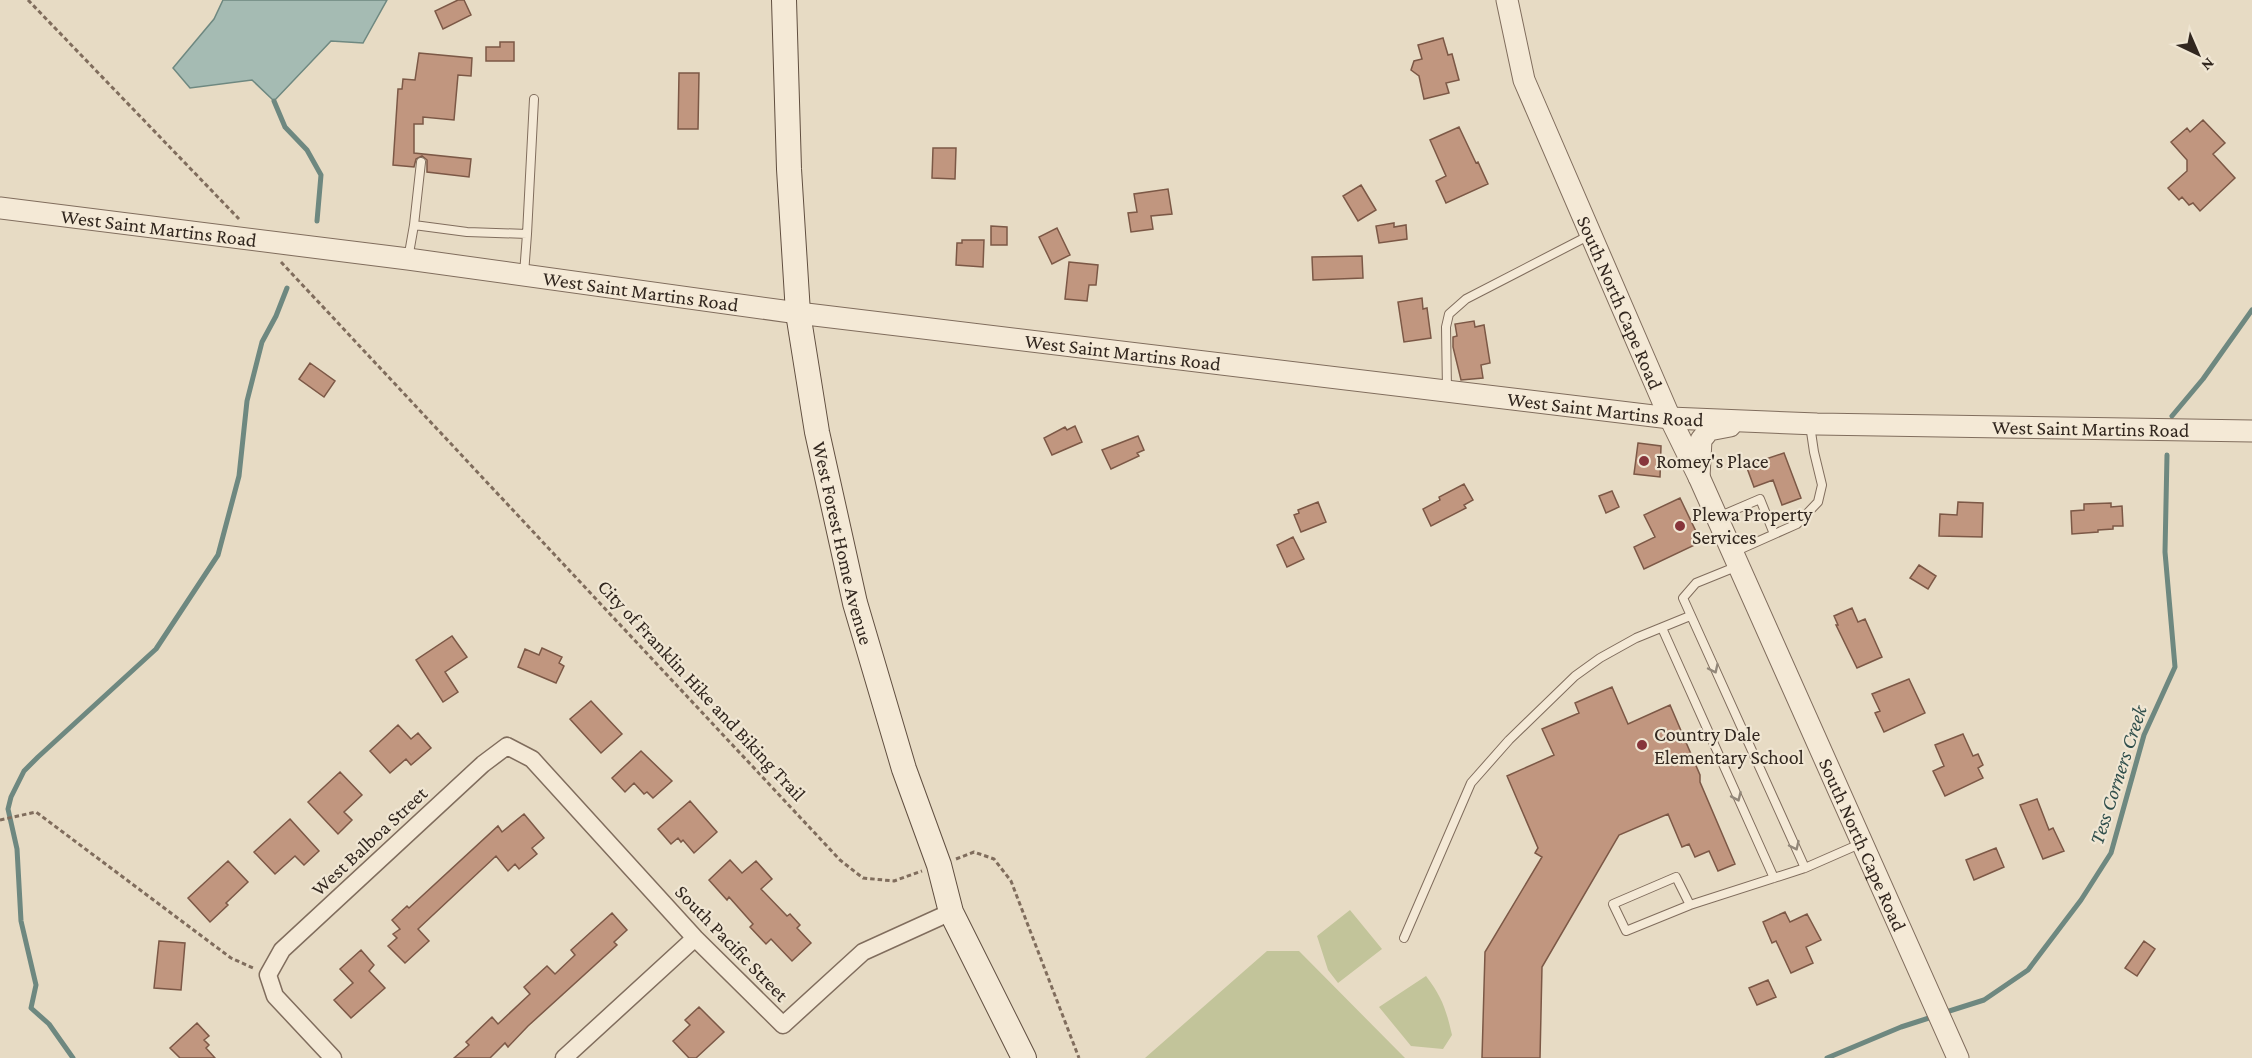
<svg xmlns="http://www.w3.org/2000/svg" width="2252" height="1058" viewBox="0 0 2252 1058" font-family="'Crimson Pro',serif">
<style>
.green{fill:#c2c49a}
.water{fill:#a5bbb3;stroke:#6e8880;stroke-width:1.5}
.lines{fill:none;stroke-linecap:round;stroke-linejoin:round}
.stream{stroke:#6e8880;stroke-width:5}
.building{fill:#c1967f;stroke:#7c5846;stroke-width:1.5}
.service-casing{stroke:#806d5d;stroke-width:10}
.minor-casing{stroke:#806d5d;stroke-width:19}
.tertiary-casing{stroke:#806d5d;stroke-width:23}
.secondary-casing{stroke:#614f40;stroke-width:26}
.path{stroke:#806d5d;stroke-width:3;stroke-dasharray:4.5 3;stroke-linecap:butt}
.service{stroke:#f4e9d6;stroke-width:8}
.minor{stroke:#f4e9d6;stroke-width:16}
.tertiary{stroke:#f4e9d6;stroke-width:21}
.secondary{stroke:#f4e9d6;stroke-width:24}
.oneway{stroke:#93887a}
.poi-dot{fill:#87353b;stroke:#f0e6d3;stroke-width:2}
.labels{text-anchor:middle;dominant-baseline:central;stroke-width:4.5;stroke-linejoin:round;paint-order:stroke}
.street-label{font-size:20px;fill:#32271f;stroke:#f0e6d3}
.poi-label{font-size:20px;fill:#32271f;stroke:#f0e6d3;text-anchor:start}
.water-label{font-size:21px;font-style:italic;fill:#304f4c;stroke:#f0e6d3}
</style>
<rect width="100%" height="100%" fill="#e7dbc4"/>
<path class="green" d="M1350,910L1382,949L1338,983L1328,970L1317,936Z
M1267,951H1299L1405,1058H1145Z
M1426,976C1442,997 1446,1009 1452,1035L1443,1049L1411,1046L1379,1007Z"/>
<path class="water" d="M223,0H387L363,43L331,41L274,101L252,80L190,88L173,68L214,19Z"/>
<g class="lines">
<path class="stream" d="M274,101L285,127L307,150L321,175L317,221
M2172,416L2203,379L2252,310
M1943,1013L1984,1000L2028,970L2081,900L2111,853L2144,735L2175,667L2165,552L2167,455
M73,1058L49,1024L31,1008L36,985L21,921L17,849L8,809L11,797L24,771L38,757L156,649L218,555L239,476L247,401L262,342L276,316L287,288
M1827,1058L1901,1027L1935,1016"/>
</g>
<path class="building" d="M458,0H464L471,15L443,29L435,11Z
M1443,38L1448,55L1452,54L1459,80L1446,83L1449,93L1424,99L1419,76L1411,70L1414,61L1422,59L1418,45Z
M500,42H514V61H486V47H500Z
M419,53L472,58L471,76L458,75L454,120L423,117V124H414V153L471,159L469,177L427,172V160L422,156L416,159L414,167L393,165L398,89H402L403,79L415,80Z
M679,73H699L698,129H678Z
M2203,120L2225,143L2213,154L2235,178L2200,211L2193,203L2189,205L2182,197L2179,200L2168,188L2187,171V160L2171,142L2187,128L2190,132Z
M1459,127L1476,163L1478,162L1488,184L1446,203L1436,181L1446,176L1430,140Z
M933,148H956L955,179L932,178Z
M1361,185L1376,210L1358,221L1343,196Z
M1168,189L1172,214L1151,216L1153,229L1131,232L1128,213L1137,212L1134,194Z
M1394,223V227L1406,225L1407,239L1379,243L1376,226Z
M991,226L1007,227V245H991Z
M1057,228L1070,255L1052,264L1039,237Z
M962,240H984L983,267L956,265L957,243H962Z
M1362,256L1363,278L1313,280L1312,257Z
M1069,262L1098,265L1096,285H1089L1087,301L1065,299Z
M1422,298L1423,309L1427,308L1431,338L1404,342L1398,302Z
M1474,321L1475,327L1484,325L1490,363L1481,365L1483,378L1461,380L1453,347V337L1457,336L1455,324Z
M310,363L335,381L324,397L299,379Z
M1075,426L1082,442L1052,455L1044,438L1065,427L1067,430Z
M1138,436L1144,450L1137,453L1139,456L1111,469L1102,450Z
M1638,443L1661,446L1660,477L1634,474Z
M1784,453L1801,498L1782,505L1773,480L1754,487L1747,468L1752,467L1751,464Z
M1464,484L1473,500L1464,505L1466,508L1431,526L1423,509L1440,500L1439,497Z
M1612,491L1619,507L1606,513L1599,496Z
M1680,498L1701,542L1644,569L1634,547L1655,537L1644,515Z
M1318,502L1326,522L1301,532L1294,515L1299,513L1298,510Z
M1958,502L1983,503L1982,537L1939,536L1940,514L1957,515Z
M2111,503V507L2122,506L2123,526H2113V529L2098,530V532L2072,534L2071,511L2084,510V504Z
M1293,537L1304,559L1287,567L1277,545Z
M1919,565L1936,576L1928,589L1910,578Z
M1852,608L1858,622L1865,619L1882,657L1857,668L1836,625H1838L1834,616Z
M452,636L467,657L445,672L458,692L443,702L416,660Z
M542,648L562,657L559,663L564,666L556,683L518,667L525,649L539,655Z
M1909,679L1925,713L1884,732L1875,713L1880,711L1872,694Z
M1612,687L1628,724L1670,705L1700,775V782L1735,864L1718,871L1709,851L1695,857L1689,844L1682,847L1668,814L1619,835L1542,967L1540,1058H1482L1485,952L1542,857L1535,853L1538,848L1507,776L1554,755L1542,729L1579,713L1575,703Z
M591,701L622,734L601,753L570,719Z
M398,725L411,739L418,733L431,748L411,765L406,759L390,773L370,751Z
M1963,734L1973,756L1978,754L1983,765L1978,768L1983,778L1945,796L1933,771L1944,766L1935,745Z
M641,751L672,781L653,798L647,792L644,794L634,783L625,792L612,778Z
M340,772L362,795L344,812L352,820L338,834L308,802Z
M2037,799L2049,830L2053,828L2064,851L2043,859L2020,805Z
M690,801L717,832L694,853L683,840L681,842L678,838L671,844L658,829Z
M524,814L544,838L532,848L537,854L519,869L515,864L508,871L496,856L418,929L429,941L405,963L388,946L397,938L393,934L400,929L392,920L407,906L409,908L498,826L502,832Z
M290,819L319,851L304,865L295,856L275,874L254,852Z
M1996,848L2004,867L1974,880L1966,860Z
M730,860L742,873L756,861L772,879L761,889L787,916L790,914L800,925L797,928L811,943L792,961L771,939L766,944L750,927L753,924L729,897L727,900L709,880Z
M228,861L248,882L226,903L228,905L210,922L188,898Z
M1785,912L1790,922L1807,914L1821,940L1806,947L1813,963L1791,973L1776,941L1772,943L1763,922Z
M612,913L627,930L614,942L617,945L528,1026L508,1047L505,1043L490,1058H454L469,1045L466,1042L492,1017L498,1024L530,994L524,987L547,966L555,974L575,955L571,950Z
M159,941L185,943L181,990L154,988Z
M2144,941L2155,949L2137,976L2125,968Z
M361,950L374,965L369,971L385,988L351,1018L334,1000L353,983L340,969Z
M1768,980L1776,997L1757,1005L1749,988Z
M699,1007L724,1032L696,1058H689L673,1041L690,1025L685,1020Z
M197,1023L209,1036L204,1040L209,1045L206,1048L215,1058H180L170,1048Z"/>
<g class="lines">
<defs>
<path id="service" d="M414,225L421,162
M527,234L534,99
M408,259L414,225L467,232L527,234L524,274
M1447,390L1446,327L1449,314L1466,299L1590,235
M1718,517L1760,499L1774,534
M1734,552L1797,524L1818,502L1822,485L1814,452L1810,425
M1738,566L1696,583L1683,598L1805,868
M1662,628L1774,878
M1690,905L1676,877L1613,904L1626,931L1690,905L1805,868L1862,843
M1404,938L1471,783L1509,740L1575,676L1600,658L1636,638L1690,616"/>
<path id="minor" d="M333,1058L275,996L268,975L282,950L483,764L507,746L532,759L695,938L783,1025L863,952L951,912
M564,1058L695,938"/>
<g id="tertiary">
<path id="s1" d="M1507,0L1524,80L1670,418L1699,477L1958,1058"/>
<path id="s2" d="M0,208L408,259L798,313L1670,418L1817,424L2252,431"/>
<path d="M1699,477L1701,440L1709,430L1730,426"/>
</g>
<g id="secondary">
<path id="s3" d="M784,0L789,169L798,313L817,432L855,603L904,769L939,865L951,912L1024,1058"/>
</g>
</defs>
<use href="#service" class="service-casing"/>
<use href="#minor" class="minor-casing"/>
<use href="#tertiary" class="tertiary-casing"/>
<use href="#secondary" class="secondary-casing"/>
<path class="path" d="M28,0L239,219
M281,262L840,860L863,878L894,881L922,871
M0,820L36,812L231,958L253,968
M956,859L974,852L994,859L1011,881L1079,1058"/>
<use href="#service" class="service"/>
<use href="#minor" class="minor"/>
<use href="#tertiary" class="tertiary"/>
<use href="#secondary" class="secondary"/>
</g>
<defs><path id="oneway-chevron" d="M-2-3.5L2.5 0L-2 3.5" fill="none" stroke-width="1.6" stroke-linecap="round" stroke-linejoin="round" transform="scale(1.5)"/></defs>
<g class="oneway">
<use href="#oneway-chevron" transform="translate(1714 669) rotate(65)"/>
<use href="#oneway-chevron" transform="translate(1737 797) rotate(66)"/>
<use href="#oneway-chevron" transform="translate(1795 846) rotate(65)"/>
</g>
<g class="poi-dot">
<circle cx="1644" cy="461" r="6"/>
<circle cx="1680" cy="526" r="6"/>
<circle cx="1642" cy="745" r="6"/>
</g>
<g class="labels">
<g class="street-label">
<text stroke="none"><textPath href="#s2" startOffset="160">West Saint Martins Road</textPath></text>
<text stroke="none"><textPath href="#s2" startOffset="646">West Saint Martins Road</textPath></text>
<text stroke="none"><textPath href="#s1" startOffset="324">South North Cape Road</textPath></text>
<text stroke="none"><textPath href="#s2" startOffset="1132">West Saint Martins Road</textPath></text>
<text stroke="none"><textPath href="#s2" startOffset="1618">West Saint Martins Road</textPath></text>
<text stroke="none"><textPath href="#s2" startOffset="2104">West Saint Martins Road</textPath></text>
<text stroke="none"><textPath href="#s3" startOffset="548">West Forest Home Avenue</textPath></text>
<text transform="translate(702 690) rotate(47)">City of Franklin Hike and Biking Trail</text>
<text transform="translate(369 841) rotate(-43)">West Balboa Street</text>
<text stroke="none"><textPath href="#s1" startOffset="918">South North Cape Road</textPath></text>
<text transform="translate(732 943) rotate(46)">South Pacific Street</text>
</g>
<g class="poi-label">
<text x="1656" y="461">Romey's Place</text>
<text x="1692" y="514">Plewa Property<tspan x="1692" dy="23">Services</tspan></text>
<text x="1654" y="734">Country Dale<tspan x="1654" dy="23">Elementary School</tspan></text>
</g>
<g class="water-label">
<text transform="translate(2118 775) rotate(-72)">Tess Corners Creek</text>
</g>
</g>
<g transform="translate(2198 54) rotate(136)" stroke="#f0e6d3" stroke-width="4.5" paint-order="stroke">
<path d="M0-4.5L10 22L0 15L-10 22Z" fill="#32271f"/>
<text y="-9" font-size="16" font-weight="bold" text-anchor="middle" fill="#32271f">N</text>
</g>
</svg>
